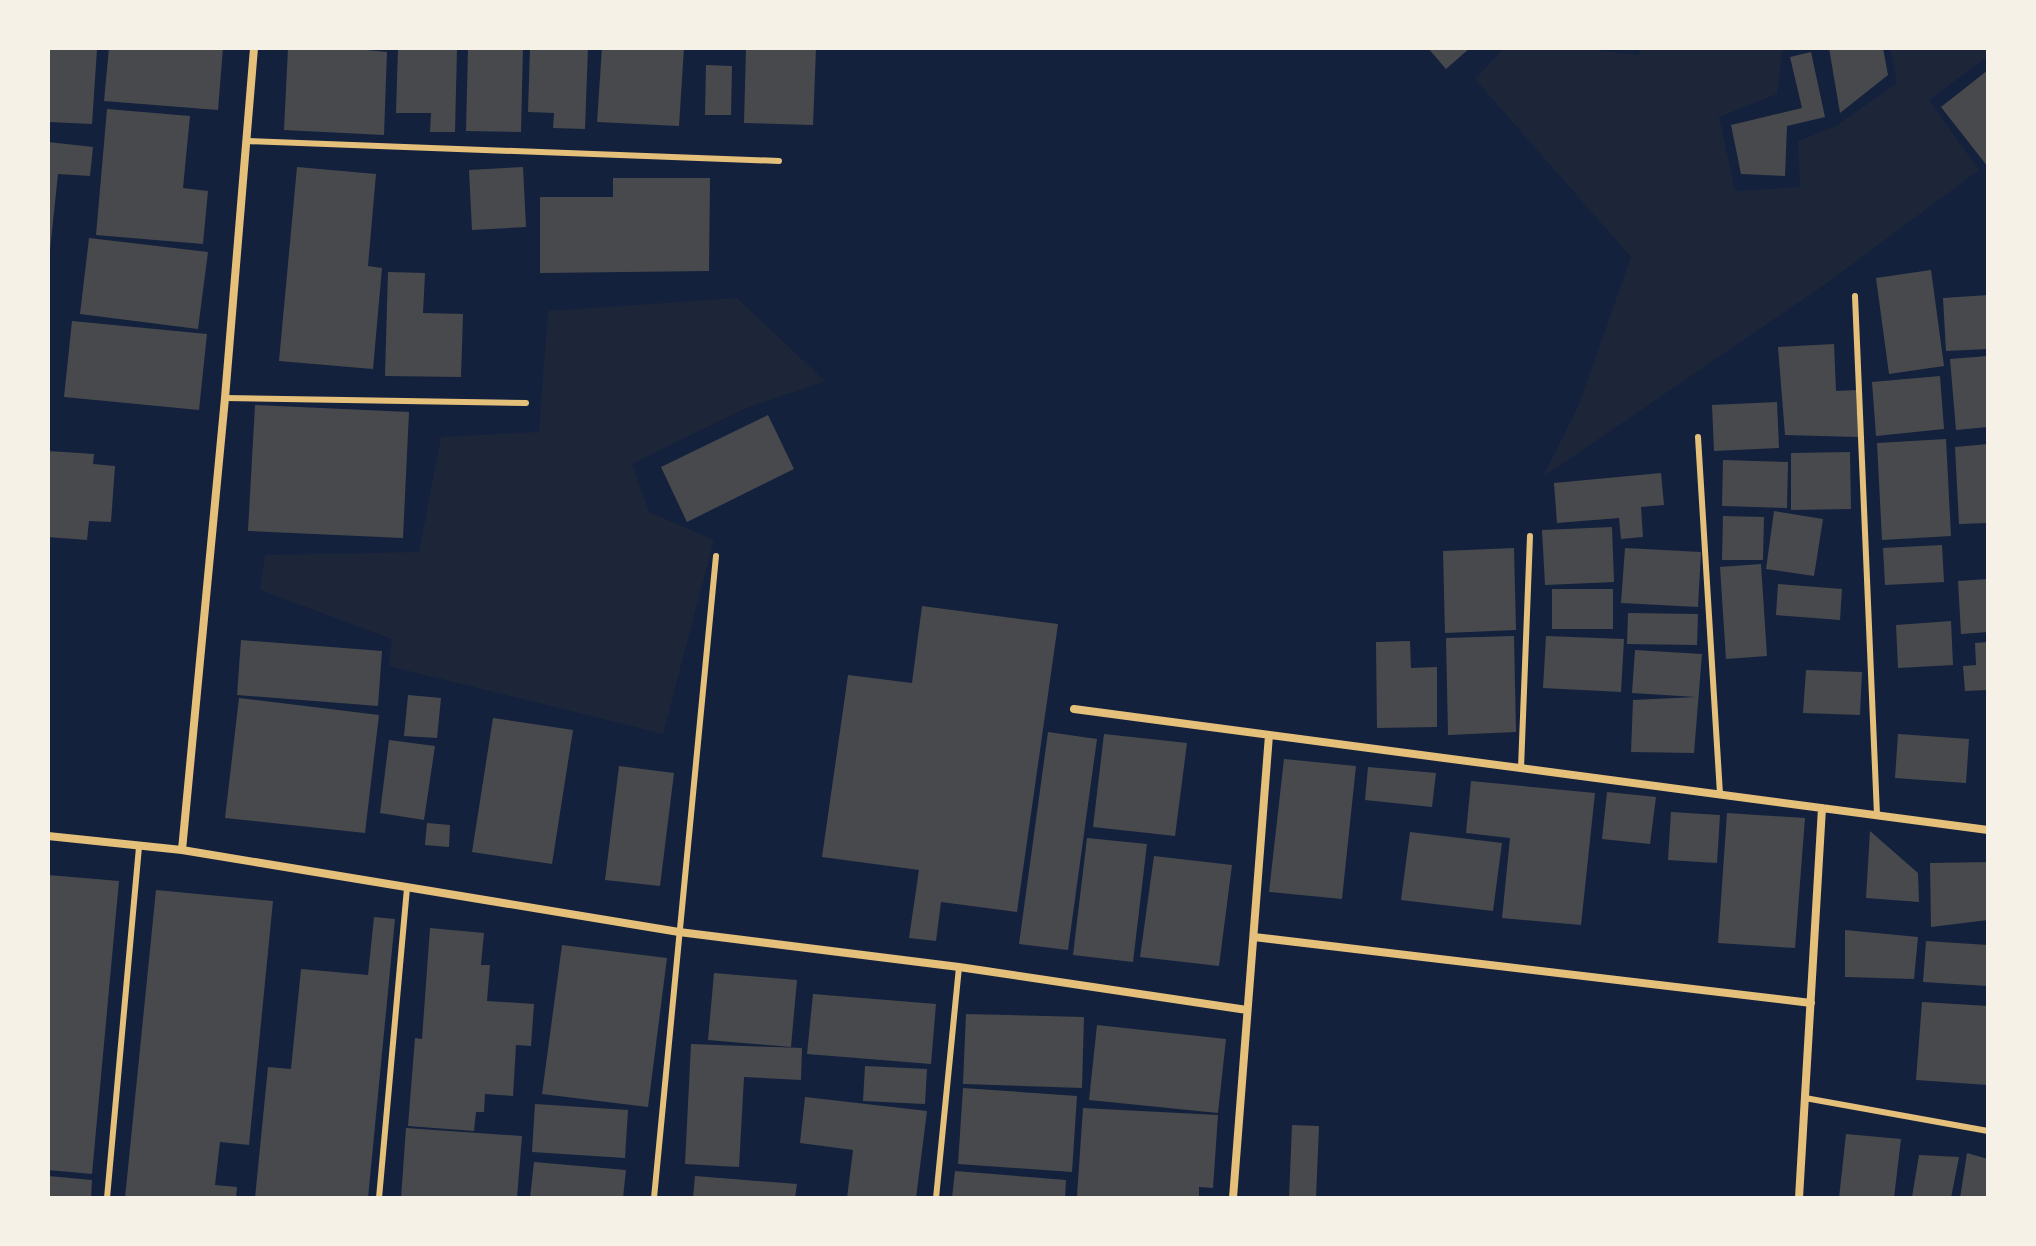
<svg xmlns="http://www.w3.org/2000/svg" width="2036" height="1246" viewBox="0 0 2036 1246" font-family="'Zilla Slab',serif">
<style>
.green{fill:#1d2539}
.building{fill:#48494c}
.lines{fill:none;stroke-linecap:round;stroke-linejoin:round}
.service{stroke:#e5c07b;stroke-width:6}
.minor{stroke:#e5c07b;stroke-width:8}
</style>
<rect width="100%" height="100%" fill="#14213d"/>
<path class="green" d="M1504,48H1578L1638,55L1641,48H1783L1777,94L1719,117L1735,191L1800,187L1798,141L1836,126L1897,83L1890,48H1988V56L1929,100L1979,170L1824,285L1543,477L1578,407L1631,257L1475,79Z
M737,298L825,381L744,409L632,464L649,512L714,540L663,734L389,666L392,639L260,590L265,555L419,552L441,437L539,432L548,311Z"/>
<path class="building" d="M48,48L97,49L92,124L48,122Z
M109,48H223L218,110L104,101Z
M288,48H346L387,52L384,135L284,130Z
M398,48H457L455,132H430L431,113H396Z
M468,48H523L521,132L466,131Z
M530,48H588L585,129L553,128L554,113L528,112Z
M602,48H684L679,126L597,122Z
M746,48H816L813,125L744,123Z
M1428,48H1470L1446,69Z
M1829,48H1883L1888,75L1840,113Z
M1811,52L1825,117L1787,126L1785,176L1741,174L1731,125L1802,108L1790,57Z
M706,65L732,66L731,115H705Z
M1988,70V167L1941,107Z
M107,109L190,116L183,188L208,191L203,244L96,235Z
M48,142L93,147L90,176L58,174L50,250H48Z
M297,167L376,174L368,266L382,268L373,369L279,361Z
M523,167L526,227L472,230L469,170Z
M613,178H710L709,271L540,273V197H613Z
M89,238L208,252L198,329L80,314Z
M1931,270L1944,366L1889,374L1876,278Z
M388,272L425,273L423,313L463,314L461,377L385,376Z
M1988,295V349L1946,351L1943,298Z
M72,321L207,334L199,410L64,397Z
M1834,344L1836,391L1856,390L1858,437L1785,435L1778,347Z
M1988,356V427L1956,430L1950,359Z
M1940,376L1944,429L1876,436L1872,382Z
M1777,402L1779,448L1714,451L1712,405Z
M255,405L409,412L403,538L248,531Z
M768,415L794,469L687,522L661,467Z
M1946,439L1951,536L1882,540L1877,443Z
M1988,444V523L1959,524L1955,447Z
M48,451L94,454L93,464L115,466L111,522L89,521L87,540L48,537Z
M1850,452L1851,509L1791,510V453Z
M1723,460L1788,462L1787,508L1722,506Z
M1661,473L1664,505L1641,507L1643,537L1621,539L1619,518L1557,523L1554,483Z
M1774,511L1823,519L1814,576L1766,569Z
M1723,516L1764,517L1763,560H1722Z
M1612,527L1614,582L1545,585L1542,530Z
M1942,545L1944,582L1885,585L1883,548Z
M1514,548L1516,630L1445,633L1443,551Z
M1625,548L1701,552L1698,607L1621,603Z
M1761,564L1767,656L1726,659L1720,567Z
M1988,579V632L1961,634L1958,581Z
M1778,584L1842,589L1840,620L1776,615Z
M1552,589H1613V629H1552Z
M922,606L1058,624L1017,912L941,902L936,941L909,938L919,870L822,857L848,675L912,683Z
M1628,613L1698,614L1697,645L1627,644Z
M1951,621L1953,665L1898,668L1896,625Z
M1514,636L1516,732L1448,735L1446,638Z
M1546,636L1624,639L1621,692L1543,688Z
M241,640L382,651L378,706L237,695Z
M1410,641L1411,668L1437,667V727L1377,728L1376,642Z
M1988,642V690L1965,691L1963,666L1976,665L1975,643Z
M1635,650L1702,654L1694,753L1631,752L1633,700L1696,697L1632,693Z
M1806,670L1862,672L1860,715L1803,713Z
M408,695L441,698L437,738L404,736Z
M239,698L379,715L365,833L225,818Z
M493,718L573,730L552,864L472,852Z
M1048,732L1097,739L1068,950L1019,944Z
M1104,734L1187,743L1175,836L1093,827Z
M1898,734L1969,739L1966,783L1895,778Z
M389,740L435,746L424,820L380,813Z
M1284,759L1356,766L1342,899L1269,892Z
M619,766L674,773L660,886L605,880Z
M1368,767L1436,773L1432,807L1365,800Z
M1471,781L1595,793L1581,925L1502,918L1510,838L1466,833Z
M1607,792L1656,797L1650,844L1602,839Z
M1671,812L1720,815L1717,863L1668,860Z
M1727,813L1805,818L1795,948L1718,943Z
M427,823L450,825L449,847L425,845Z
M1870,831L1918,873L1919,902L1866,898Z
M1410,832L1502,843L1493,911L1401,900Z
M1087,838L1147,844L1133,962L1073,955Z
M1154,856L1232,865L1219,966L1140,957Z
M1988,862V920L1931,927L1930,863Z
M48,875L119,881L92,1174L48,1170Z
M156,890L273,901L249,1145L220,1142L215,1185L237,1187L236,1198H125Z
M374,917L395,919L368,1198H255L268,1067L291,1069L301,969L368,975Z
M430,928L484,933L481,965H490L487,1001L534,1004L531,1046L516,1045L513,1096L485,1094L484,1112H476L474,1131L408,1126L415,1038L422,1039Z
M1845,930L1918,937L1914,979L1845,977Z
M1926,941L1988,945V986L1923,982Z
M562,945L667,958L648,1107L542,1094Z
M714,973L797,980L791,1047L708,1040Z
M813,994L936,1004L931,1064L807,1054Z
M1922,1002L1988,1006V1085L1916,1080Z
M966,1014L1084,1017L1082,1088L963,1084Z
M1097,1025L1226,1039L1218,1113L1089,1100Z
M691,1044L802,1048L801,1080L744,1077L739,1167L685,1164Z
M865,1066L927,1069L925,1104L863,1101Z
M963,1088L1077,1096L1072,1172L958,1164Z
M805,1097L927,1111L916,1198H847L853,1150L800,1143Z
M535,1104L628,1110L625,1158L532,1152Z
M1083,1108L1218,1115L1213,1188L1199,1187V1198L1077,1196Z
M1292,1125L1319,1126L1316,1198H1289Z
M406,1128L522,1136L517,1198H401Z
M1846,1134L1901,1139L1894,1198H1839Z
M1967,1153L1988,1159V1198H1960Z
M1919,1155L1959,1157L1951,1198L1912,1197Z
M534,1162L626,1170L623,1198H530Z
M955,1171L1066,1180L1065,1198H952Z
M48,1176L92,1180L91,1198H48Z
M695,1176L797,1184L795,1198H693Z"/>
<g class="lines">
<path class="service" d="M246,141L779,161
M1855,296L1877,815
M225,398L526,403
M1698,437L1720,794
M1521,768L1530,536
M1805,1098L1988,1131
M107,1198L139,847
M379,1198L407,888
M654,1198L716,556
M936,1198L959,967"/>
<path class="minor" d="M1074,709L1988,830
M48,836L182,850L679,932L959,967L1247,1010
M182,850L225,398L254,48
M1254,937L1811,1003
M1233,1198L1269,735
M1799,1198L1822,808"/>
</g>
<rect width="2036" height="1246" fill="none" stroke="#f6f1e7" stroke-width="100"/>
</svg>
